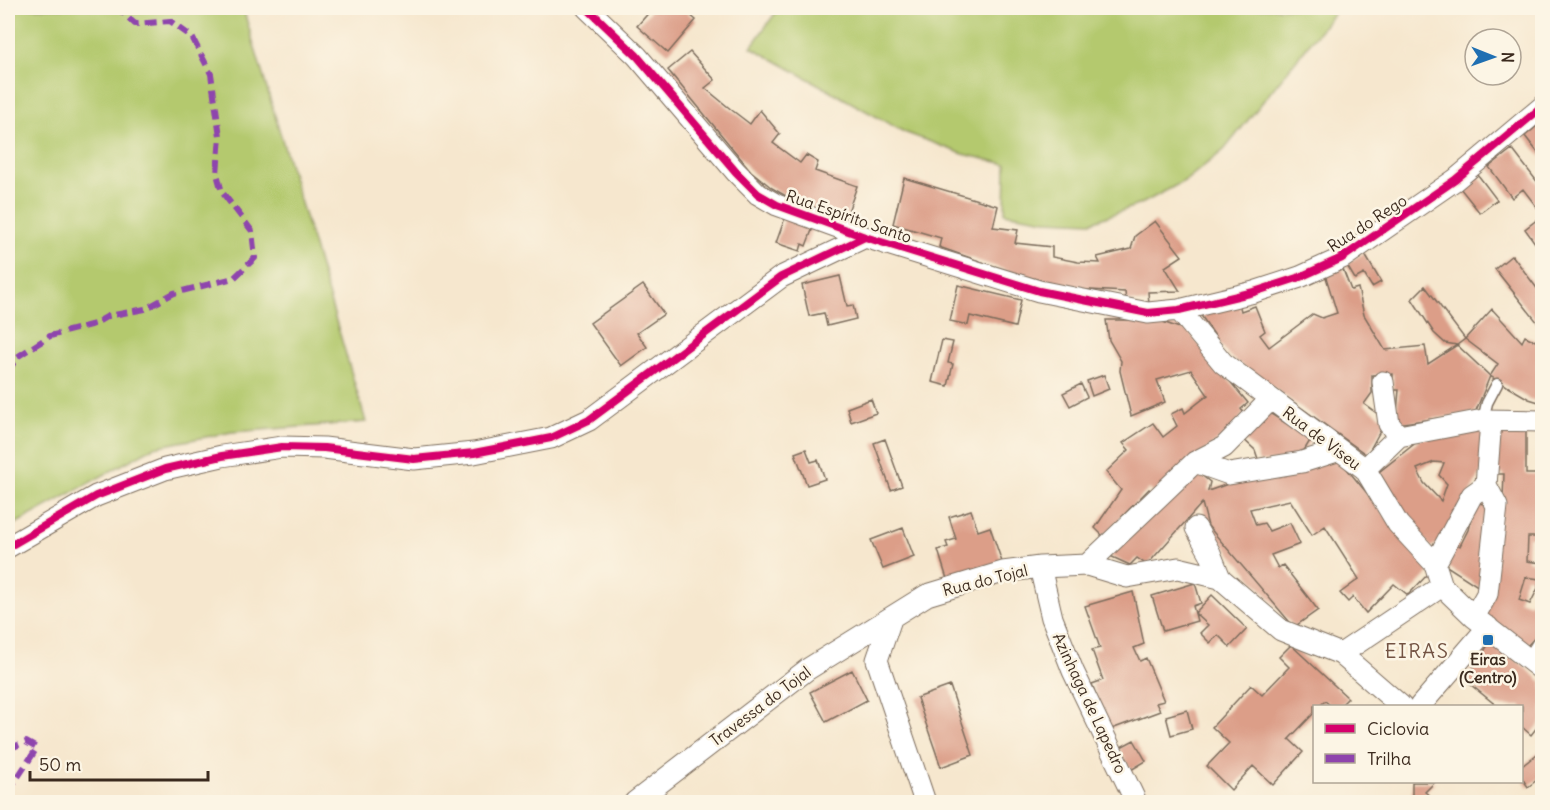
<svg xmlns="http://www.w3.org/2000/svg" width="1550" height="810" viewBox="0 0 1550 810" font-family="Delius,sans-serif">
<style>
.green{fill:#b4c96e;stroke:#787a46;stroke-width:1.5}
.building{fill:#dc9e88;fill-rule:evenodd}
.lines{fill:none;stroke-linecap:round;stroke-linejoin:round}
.service-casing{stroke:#7c6c5c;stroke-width:13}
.minor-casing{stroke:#7c6c5c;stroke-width:23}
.service{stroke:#fff;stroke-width:10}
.minor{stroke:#fff;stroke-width:21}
.quiet{stroke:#8e44ad;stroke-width:6;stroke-dasharray:12 6;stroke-linecap:butt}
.cycleway-casing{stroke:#fcf5e5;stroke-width:11}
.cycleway{stroke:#d6006c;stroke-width:8}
.poi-dot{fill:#1f6fb2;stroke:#fcf5e5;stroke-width:2}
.labels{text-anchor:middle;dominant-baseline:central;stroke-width:5;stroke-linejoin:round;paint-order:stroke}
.street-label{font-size:16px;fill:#3b2a1e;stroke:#fcf5e5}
.poi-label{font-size:16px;font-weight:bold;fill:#3b2a1e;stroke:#fcf5e5}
.quarter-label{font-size:20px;letter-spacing:1.5px;fill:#735343;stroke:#fcf5e5}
</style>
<rect width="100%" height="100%" fill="#fcf5e5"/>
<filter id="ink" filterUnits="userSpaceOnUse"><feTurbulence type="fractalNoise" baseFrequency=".0167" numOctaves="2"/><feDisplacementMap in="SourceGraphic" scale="12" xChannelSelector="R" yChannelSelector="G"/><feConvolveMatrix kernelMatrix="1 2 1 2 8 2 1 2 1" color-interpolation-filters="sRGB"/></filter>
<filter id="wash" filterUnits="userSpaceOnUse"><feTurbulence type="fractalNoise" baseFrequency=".008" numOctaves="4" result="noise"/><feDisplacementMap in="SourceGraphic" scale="24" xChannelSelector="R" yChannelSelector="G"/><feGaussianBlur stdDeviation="1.35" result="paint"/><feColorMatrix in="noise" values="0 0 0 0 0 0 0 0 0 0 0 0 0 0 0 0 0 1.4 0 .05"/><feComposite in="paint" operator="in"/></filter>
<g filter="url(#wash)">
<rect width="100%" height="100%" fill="#f6e7ce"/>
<path class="green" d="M8,8H243L366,422L232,432L154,447L8,528Z
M779,8H1338L1224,150L1186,180L1143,203L1092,222L1046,220L1005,213L1006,164L963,154L904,132L751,47Z"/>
<g id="blocks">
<path class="building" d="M653,8H682L696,20L668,53L637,26Z
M690,52L715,80L705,88L733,111L750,124L760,110L780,134L773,143L800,163L806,155L818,162L815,171L857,186L845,220L798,203L772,188L751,171L668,70Z
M1542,122V158L1525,136Z
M1512,149L1542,188V214L1523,189L1512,198L1489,167Z
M1478,175L1497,200L1480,213L1460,188Z
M904,178L998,206L993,227L1018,230L1015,243L1052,247V257L1078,262L1100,263L1097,257L1131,249L1135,236L1155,221L1182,256L1165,267L1180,291L1148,292L1149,303L1126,301L1125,292L1073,289L1011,272L939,247L941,238L893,224Z
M786,215L814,225L806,246L802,244L800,251L776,243Z
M1542,216V237L1535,243L1525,229Z
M1364,253L1381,282L1372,287L1364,274L1355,279L1346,264Z
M1512,255L1542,295V320L1538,323L1495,269Z
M1342,267L1351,290L1358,288L1364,315L1385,350L1425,346L1428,364L1457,345L1490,376L1498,364L1465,339L1492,309L1522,342L1525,336L1542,344L1540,359L1542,360V403L1529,399L1490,376L1475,413L1396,424L1399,390H1393V374L1372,375V393L1364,404L1386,420L1367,455L1228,355L1198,311L1239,303L1241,311L1255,306L1265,331L1260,335L1269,347L1313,314L1322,318L1337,313L1325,274Z
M840,276L847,306L853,305L856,319L827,326L824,313L809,316L802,285Z
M643,285L664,314L637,333L647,347L621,366L590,323Z
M958,285L1021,300L1015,327L970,316L968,325L950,321Z
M1425,286L1465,339L1457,345L1445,343L1434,333L1412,299Z
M1106,320H1157L1188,331L1248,403L1241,409L1244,413L1233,428L1154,493L1149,489L1103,536L1095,528L1121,490L1106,472L1129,450L1123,443L1153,423L1163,437L1177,426L1171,414L1183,408L1185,413L1208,395L1191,370L1157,380L1165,402L1131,416L1120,371L1121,361L1109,340Z
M942,340L953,342L948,363L953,364L948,386L932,382Z
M1104,375L1109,389L1092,396L1087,381Z
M1081,384L1087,397L1070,406L1063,393Z
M871,399L876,413L851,422L847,408Z
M1268,412L1311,439L1299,459L1259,462L1255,450L1240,436Z
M1486,430L1482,471L1444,540L1431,547L1410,524L1379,472L1422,438ZM1434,462L1444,463L1439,475L1447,484L1441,501L1424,483L1417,469Z
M1495,430L1526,431V474H1542V537H1528L1527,561L1542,563V630L1526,647L1482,615L1503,498L1504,474H1495ZM1526,577L1539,579L1538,588L1530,604L1519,600Z
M885,439L902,486L891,490L874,443Z
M806,449L811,462L818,460L825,479L807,485L795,453Z
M1338,458L1431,571L1408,595L1394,584L1366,613L1353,597L1348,602L1340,593L1359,579L1325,526L1312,535L1290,500L1250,509L1256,525L1264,523L1269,531L1290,523L1300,544L1271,555L1278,568L1283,565L1318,610L1294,627L1208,526L1202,503L1147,565L1137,558L1130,565L1110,556L1195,470L1210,482L1208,491L1245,478Z
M1475,502L1491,506L1479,587L1442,563L1453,541L1460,546L1468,530Z
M971,510L978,531L990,527L1002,562L947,579L938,550L948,547L946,542L956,539L949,517Z
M903,528L914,557L883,569L871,540Z
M1195,583L1201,603L1193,606L1197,621L1163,631L1152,596Z
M1133,592L1144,644L1134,648L1140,661L1146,658L1164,701L1156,703L1160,711L1109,730L1092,684L1103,680L1092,650L1100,648L1085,606Z
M1212,595L1247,629L1230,647L1218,635L1210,643L1200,633L1208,625L1195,613Z
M1492,639L1542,682V721L1531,735L1522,727V706H1497L1465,680Z
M1291,645L1348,698L1340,706H1331L1325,701L1320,706H1314V713L1289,739L1303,752L1273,785L1253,766L1231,790L1207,766L1229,743L1212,727L1251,685L1262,695L1289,667L1279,657Z
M852,670L867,700L826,722L810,692Z
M950,686L973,755L941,767L917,698Z
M1187,710L1192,729L1171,735L1166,716Z
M1134,740L1146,761L1131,770L1119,748Z
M1542,750V776L1528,787L1522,778V766Z
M1412,782H1435L1425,792L1437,802H1412Z"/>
</g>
</g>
<g filter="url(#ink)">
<use href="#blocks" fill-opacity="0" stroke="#7c6c5c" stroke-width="1.5"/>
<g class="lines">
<defs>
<path id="service" d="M1483,420L1487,403L1497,384"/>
<path id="minor" d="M587,8L637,56L736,172L758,194L777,205L865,237L1039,291L1148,313L1179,310L1254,292L1300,277L1342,258L1455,180L1542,107
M1179,310L1223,363L1365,469L1398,524L1435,564L1442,586L1474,617L1542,670
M1383,382L1389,424L1399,436
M1195,462L1229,474L1302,462L1340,450
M1365,469L1399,436L1483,420L1542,421
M1196,528L1210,553L1220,578
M8,547L96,496L165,469L222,456L282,447L324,448L414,459L474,453L551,438L589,420L781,277L865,237
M1435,564L1472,495L1486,485L1491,421
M1087,565L1195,462L1224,447L1270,400
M1040,567L1052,618L1073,671L1136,802
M1474,617L1487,594L1497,506L1486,485
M891,619L877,660L925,802
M1533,661L1542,646
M1401,706L1341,654L1442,586
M1420,706L1488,627
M635,802L808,669L927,595L1003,572L1040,567L1087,565L1127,577L1178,568L1220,578L1281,630L1341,654"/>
</defs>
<use href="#service" class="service-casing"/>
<use href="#minor" class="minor-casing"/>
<use href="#service" class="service"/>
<use href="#minor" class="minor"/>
<path class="quiet" d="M8,372L17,357L50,336L94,324L108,316L145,309L174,293L234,278L255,258L252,231L222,192L217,174L220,136L211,74L192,37L170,21L135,24L118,8
M8,749L26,742L37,748L8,792"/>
<defs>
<path id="cycleway" d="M587,8L637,56L736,172L758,194L777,205L865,237L1039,291L1148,313L1179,310L1254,292L1300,277L1342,258L1455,180L1542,107
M8,547L96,496L165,469L222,456L282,447L324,448L414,459L474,453L551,438L589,420L781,277L865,237"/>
</defs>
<use href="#cycleway" class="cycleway-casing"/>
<use href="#cycleway" class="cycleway"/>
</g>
</g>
<rect class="poi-dot" x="1482" y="634" width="12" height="12" rx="3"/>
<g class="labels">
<g class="street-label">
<text transform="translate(849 216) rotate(19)">Rua Espírito Santo</text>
<text transform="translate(1367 223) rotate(-33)">Rua do Rego</text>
<text transform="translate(1322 438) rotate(37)">Rua de Viseu</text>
<text transform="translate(985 580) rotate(-14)">Rua do Tojal</text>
<text transform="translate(1090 703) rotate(65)">Azinhaga de Lapedro</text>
<text transform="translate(760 706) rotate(-37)">Travessa do Tojal</text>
</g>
<g class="poi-label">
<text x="1488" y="659">Eiras<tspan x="1488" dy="18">(Centro)</tspan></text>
</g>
<g class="quarter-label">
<text x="1417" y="650">EIRAS</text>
</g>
</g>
<rect width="1550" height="810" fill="none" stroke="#fcf5e5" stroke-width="30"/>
<rect x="1313" y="705" width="210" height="78" fill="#fcf5e5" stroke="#afa495" stroke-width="1.5"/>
<rect x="1325" y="724" width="30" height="9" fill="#d6006c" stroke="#afa495" stroke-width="1.5"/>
<text x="1367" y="735" font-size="18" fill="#3b2a1e">Ciclovia</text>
<rect x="1325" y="754" width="30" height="9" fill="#8e44ad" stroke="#afa495" stroke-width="1.5"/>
<text x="1367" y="765" font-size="18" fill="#3b2a1e">Trilha</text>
<g transform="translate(1493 57) rotate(91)"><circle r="28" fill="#fcf5e5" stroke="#afa495" stroke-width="1.5"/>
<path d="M0-4.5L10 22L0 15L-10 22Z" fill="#1f6fb2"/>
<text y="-9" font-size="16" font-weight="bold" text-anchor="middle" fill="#3b2a1e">N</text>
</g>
<path d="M30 771v9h178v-9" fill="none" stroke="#3b2a1e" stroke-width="3"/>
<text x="39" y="771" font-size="18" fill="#3b2a1e" stroke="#fcf5e5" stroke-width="4.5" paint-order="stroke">50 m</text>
</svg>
